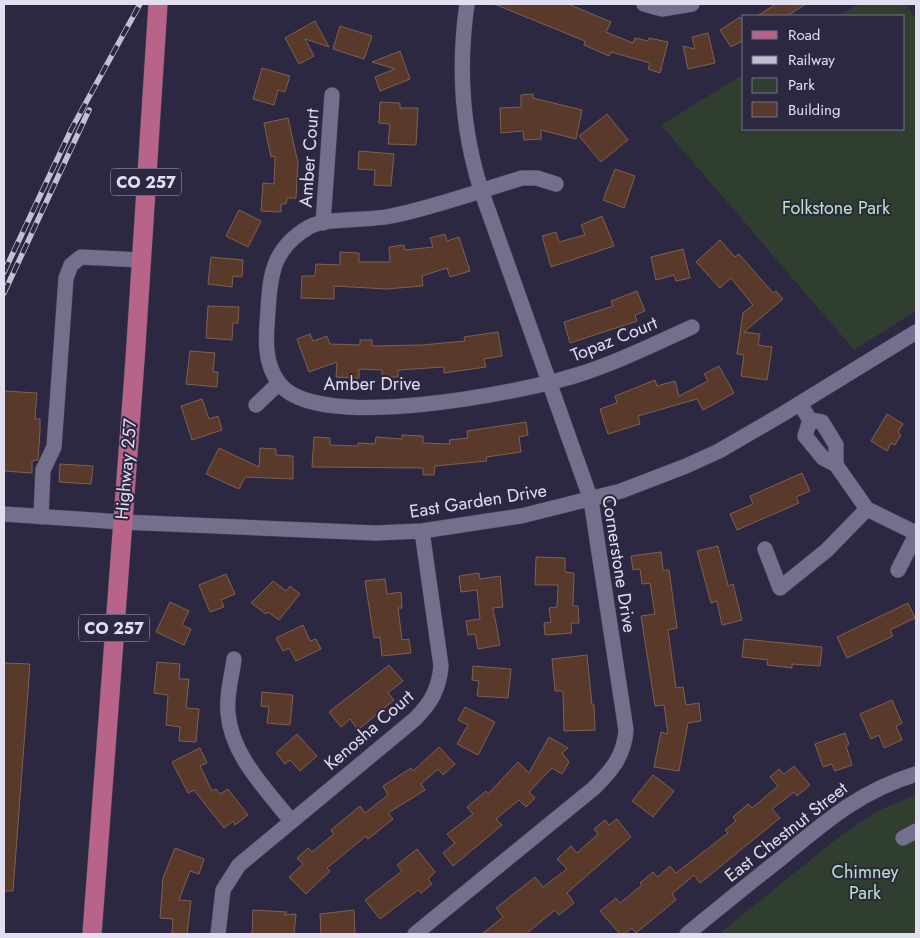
<svg xmlns="http://www.w3.org/2000/svg" width="920" height="938" viewBox="0 0 920 938" font-family="Jost,sans-serif">
<style>
.green{fill:#2f3e2f}
.building{fill:#593a2a;stroke:#7f6051}
.lines{fill:none;stroke-linecap:round;stroke-linejoin:round}
.minor-casing{stroke:#4b465c;stroke-width:16}
.major-casing{stroke:#4b465c;stroke-width:20}
.minor{stroke:#746f8d;stroke-width:15}
.major{stroke:#b76488;stroke-width:19}
.rail-casing{stroke:#c2bfd2;stroke-width:5.5}
.rail{stroke:#2d2842;stroke-width:4;stroke-dasharray:11;stroke-linecap:butt}
.labels{text-anchor:middle;dominant-baseline:central;stroke-width:4;stroke-linejoin:round;paint-order:stroke}
.shield{fill:#2d2842;stroke:#aaa7bb;stroke-width:1}
.shield-label{font-size:16px;font-weight:bold;fill:#e0deef}
.street-label{font-size:18px;fill:#e0deef;stroke:#2d2842}
.park-label{font-size:18px;fill:#b7e7b7;stroke:#2d2842}
</style>
<rect width="100%" height="100%" fill="#2d2842"/>
<path class="green" d="M859,4H906L916,20V311L854,350L661,125L744,74V129H904V16H838Z
M916,795V934H719L835,840L877,811Z"/>
<path class="building" d="M494,4H568L611,22L606,32L633,43L635,38L648,41L649,38L668,42L660,73L648,69L650,63L611,52L609,56L584,45L585,41Z
M776,4H806L787,16H757Z
M740,17L744,24V40L731,47L720,30Z
M315,21L329,47L305,39L314,56L299,64L285,38Z
M340,26L372,36L364,59L333,49Z
M708,33L715,63L688,69L683,46L695,49L692,37Z
M400,51L410,79L380,91L375,77L395,69L372,62Z
M262,68L290,76L285,92L278,90L274,105L253,99Z
M533,94V98L582,110L576,139L541,130V139L524,140L523,131L501,133L500,108L521,107V95Z
M380,102L400,103V108H418L416,145L388,144L390,124L379,123Z
M607,114L628,140L601,162L579,136Z
M288,118L298,163L296,198H287L286,204H281V212L261,211L263,183L274,184L275,156L271,157L264,123Z
M359,151L394,154L391,186L374,185L375,170L358,169Z
M615,169L635,176L624,208L603,200Z
M239,210L261,221L248,247L226,236Z
M602,216L614,246L551,267L542,236L556,232L559,242L585,235L581,225Z
M445,234L447,241L459,237L470,271L450,277L447,268L422,276L423,286L386,289L334,286V299L301,298L302,276H315L316,264L340,265V252L359,253V262H390L389,247L404,245L405,250L433,247L430,238Z
M720,240L735,257L739,254L773,293L776,291L783,299L744,332L760,334L758,345L772,347L767,380L741,376L744,355L737,354L743,313L753,305L731,278L720,288L696,262Z
M683,249L690,278L676,281L674,275L656,280L651,257Z
M211,257L243,260L242,277L233,276L232,287L208,284Z
M637,291L645,311L635,315L637,321L570,343L564,322L613,306L611,301Z
M208,306L239,307L238,323H233L232,340L206,338Z
M498,332L502,356L484,359L486,367L444,373V367L398,370V377H382V370L359,369V378L336,377L337,362L309,372L297,339L310,334L313,341L327,336L330,344L360,345V340H372V346L422,345L465,341L464,337Z
M190,351L215,353L213,372H218L217,387L186,384Z
M719,366L734,393L703,410L697,399L638,416L640,424L608,434L600,409L617,403L615,396L655,380L657,386L675,381L679,396L708,381L704,374Z
M4,391L37,393L35,419H40V431L38,460L32,461V473L4,471Z
M202,399L209,419L218,416L222,430L192,440L181,406Z
M887,414L903,424L898,432L901,435L895,445L891,443L887,451L871,441Z
M526,422L528,435L519,437L521,452L486,457L487,461L435,466L434,475H423V468L312,467L314,437L330,438V445L358,446V443L375,444L376,437L402,439V435L423,436V443L450,444L449,440L468,438L467,431Z
M219,448L259,467L260,448L276,449V455L293,456V479L245,477L239,489L206,474Z
M60,464L93,466L91,484L59,482Z
M802,473L810,491L796,497L799,503L737,530L730,514L753,504L750,496Z
M718,546L728,586L733,584L742,620L722,625L717,601L711,603L697,551Z
M661,552L663,570H669L677,628L668,630L676,688L683,687L686,705L699,703L701,721L688,723L679,771L654,767L661,732L668,734L664,705L655,706L641,616L655,614L650,583L642,584L640,569L633,570L631,556Z
M536,557L565,558V572L574,573L573,606H578L579,623H571L572,633L545,635L544,623L551,622L549,608L557,607L558,585H535Z
M479,573L480,579L500,576L503,607L493,608L500,645L478,649L475,634L468,635L466,621L480,619L477,590L461,592L459,576Z
M226,574L235,594L221,600L224,607L210,612L199,585Z
M385,579L387,594L401,592L402,608H398L402,640L409,639L411,653L382,656L380,637L374,638L365,581Z
M273,581L286,591L290,586L300,594L279,620L268,612L266,614L251,603Z
M170,602L189,611L182,625L191,629L184,645L156,632Z
M908,603L915,618L890,630L893,636L847,658L837,637Z
M303,625L310,641L316,639L321,649L296,661L289,648L283,651L276,638Z
M744,639L822,647L820,666L792,664V668L767,665L768,660L742,657Z
M587,655L592,705H594L595,730L564,731L563,691H555L552,659Z
M157,662L180,664L179,679H189L186,708L199,709L196,742L179,741L180,727L166,725L168,695L154,693Z
M4,663L30,664L13,891H4Z
M389,665L403,681L388,693L394,700L358,730L350,719L341,727L329,712Z
M473,666L511,669L508,698L477,696L479,681L472,680Z
M262,692L293,695L290,725L267,723L269,707L261,706Z
M892,700L902,723L896,726L902,740L884,748L879,735L871,739L860,714Z
M465,707L495,722L478,755L457,744L468,725L458,720Z
M845,733L849,744L846,746L852,765L835,771L832,764L823,767L815,744Z
M297,734L317,756L300,771L290,760L285,764L276,753Z
M549,737L568,748L562,753L569,762L562,774L552,768L529,792L535,798L526,807L519,800L496,819L502,825L453,866L443,853L455,843L447,834L473,814L467,807L486,791L488,794L518,762L529,773Z
M439,747L455,764L443,775L438,769L421,784L425,790L388,813L393,819L368,839L366,836L327,868L330,871L306,894L289,877L303,864L297,858L308,848L312,852L334,834L331,830L360,806L365,813L388,795L383,786L411,768L413,771Z
M200,748L207,763L200,766L212,791L216,789L220,794L228,789L248,815L235,825L233,821L224,828L194,790L188,793L172,762Z
M794,766L810,785L797,796L794,792L772,809L780,818L700,883L694,875L672,894L676,900L636,933L632,928L624,934H620L600,911L616,898L620,903L642,885L640,883L653,872L657,877L670,866L676,873L728,833L725,830L736,821L733,817L748,804L752,808L778,786L770,777L779,769L784,774Z
M653,775L674,791L653,817L632,801Z
M617,819L631,837L567,893L574,903L559,915L555,910L526,934H482L503,917L496,908L535,877L543,887L567,869L557,859L571,846L577,853L598,834L594,829L605,820L609,825Z
M175,848L204,859L199,874L190,871L179,900L191,901L187,934L172,933L173,919L160,918L163,878Z
M417,849L435,872L428,879L432,884L421,893L418,890L380,919L365,900L402,871L397,865Z
M253,910L287,912L284,915L296,914L294,934H252Z
M354,910L355,934H321L320,914Z"/>
<g class="lines">
<defs>
<path id="minor" d="M644,4L662,9L692,4
M556,184L537,178H522C479,191 435,207 391,216C369,221 327,217 309,227C273,248 270,274 268,311C266,336 263,362 279,383C316,434 523,392 577,375C616,363 654,344 692,327
M323,223L332,95
M800,404L810,420L822,422L836,445V465L823,458L805,436L810,420
M256,405L279,383
M867,509L916,533
M4,514L122,522L375,533L422,531L521,516L621,491L686,466L719,451L781,415L916,332
M41,517L43,470L54,447L66,278L71,265L81,257L141,260
M765,549L780,588L827,550L867,509L836,465
M898,570L916,535
M234,659C232,676 226,695 228,713C231,755 266,789 291,821
M903,838L916,831
M218,934L223,890L239,865L415,719C431,703 439,689 441,666L422,531
M415,934L594,788C612,770 624,756 626,730L591,500L481,190C462,130 458,66 467,4
M687,934C718,909 748,884 779,860C825,822 858,792 916,774"/>
<path id="major" d="M92,934L135,360L158,4"/>
</defs>
<use href="#minor" class="minor-casing"/>
<use href="#major" class="major-casing"/>
<use href="#minor" class="minor"/>
<use href="#major" class="major"/>
<defs>
<path id="rail" d="M4,272L72,128L140,4
M4,293L89,110"/>
</defs>
<use href="#rail" class="rail-casing"/>
<use href="#rail" class="rail"/>
</g>
<g class="labels">
<g class="shield">
<rect x="111" y="168.5" width="70" height="27" rx="4"/>
<rect x="79" y="614.5" width="70" height="27" rx="4"/>
</g>
<g class="shield-label">
<text x="146" y="182">CO 257</text>
<text x="114" y="628">CO 257</text>
</g>
<g class="street-label">
<text transform="translate(309 158) rotate(-86)">Amber Court</text>
<text transform="translate(614 339) rotate(-22)">Topaz Court</text>
<text x="372" y="384">Amber Drive</text>
<text transform="translate(126 469) rotate(-85)">Highway 257</text>
<text transform="translate(478 501) rotate(-9)">East Garden Drive</text>
<text transform="translate(619 564) rotate(81)">Cornerstone Drive</text>
<text transform="translate(369 730) rotate(-41)">Kenosha Court</text>
<text transform="translate(786 832) rotate(-38)">East Chestnut Street</text>
</g>
<g class="park-label">
<text x="836" y="208">Folkstone Park</text>
<text x="865" y="872">Chimney<tspan x="865" dy="21">Park</tspan></text>
</g>
</g>
<rect width="920" height="938" fill="none" stroke="#e0deef" stroke-width="10"/>
<rect x="742" y="15" width="162" height="115" fill="#2d2842" stroke="#757187"/>
<rect x="752" y="31" width="25" height="8" fill="#b76488" stroke="#757187"/>
<text x="788" y="40" font-size="15" fill="#e0deef">Road</text>
<rect x="752" y="56" width="25" height="8" fill="#c2bfd2" stroke="#757187"/>
<text x="788" y="65" font-size="15" fill="#e0deef">Railway</text>
<rect x="752" y="78" width="25" height="15" fill="#2f3e2f" stroke="#757187"/>
<text x="788" y="90" font-size="15" fill="#e0deef">Park</text>
<rect x="752" y="102" width="25" height="15" fill="#593a2a" stroke="#757187"/>
<text x="788" y="115" font-size="15" fill="#e0deef">Building</text>
</svg>
